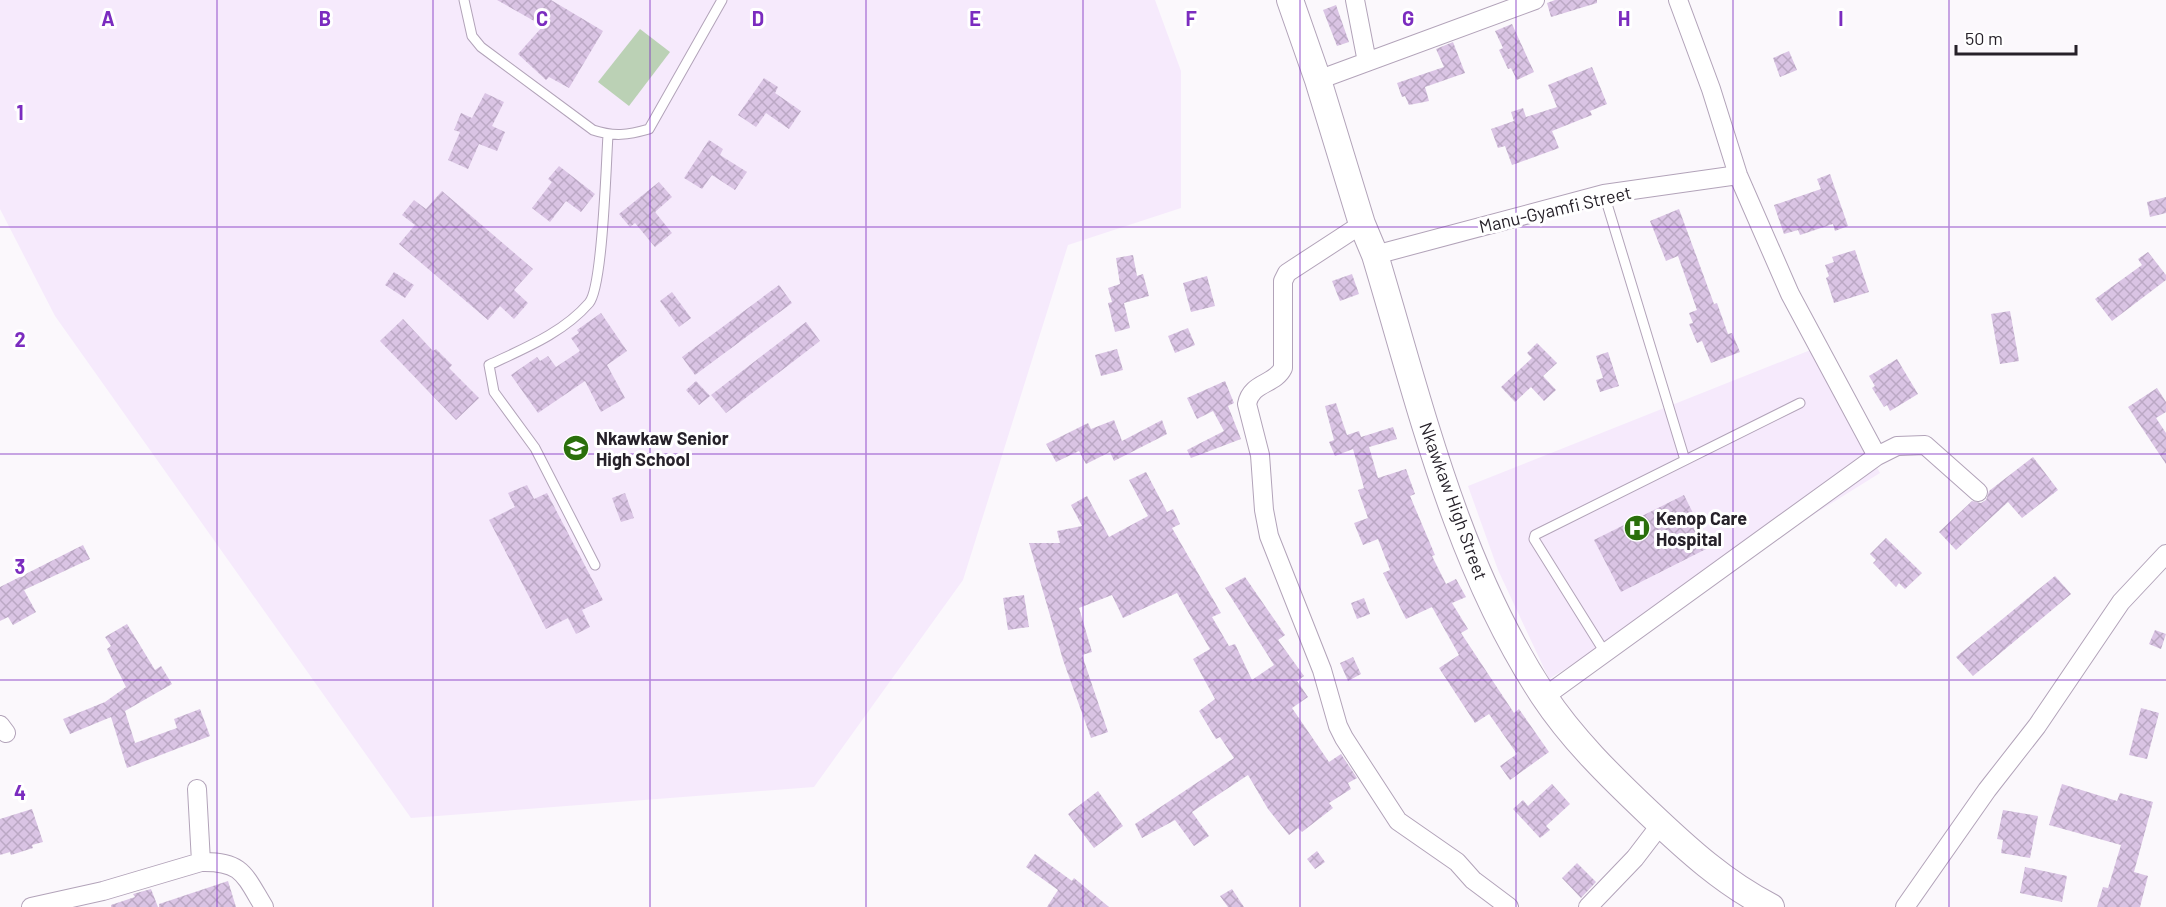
<svg xmlns="http://www.w3.org/2000/svg" width="2166" height="907" viewBox="0 0 2166 907" font-family="Barlow,sans-serif">
<style>
.built{fill:#f6eafc}
.green{fill:#bbd1b5}
.building{fill:url(#building-cross-hatch)}
.lines{fill:none;stroke-linecap:round;stroke-linejoin:round}
.lane-casing{stroke:#b2a3b9;stroke-width:11}
.street-casing{stroke:#b2a3b9;stroke-width:20}
.secondary-casing{stroke:#b2a3b9;stroke-width:28}
.lane{stroke:#fff;stroke-width:9}
.street{stroke:#fff;stroke-width:18}
.secondary{stroke:#fff;stroke-width:26}
.grid{fill:none;stroke:#7b2cbf;stroke-width:1.5;stroke-opacity:0.55}
.labels{text-anchor:middle;dominant-baseline:central;stroke-width:6;stroke-linejoin:round;paint-order:stroke}
.street-label{font-size:18px;fill:#262129;stroke:#fff}
.poi-label{font-size:18px;font-weight:bold;fill:#262129;stroke:#fff;text-anchor:start}
.grid-label{font-size:20px;text-anchor:middle;font-weight:bold;fill:#7b2cbf;stroke:#fff;stroke-width:6;stroke-linejoin:round;paint-order:stroke}
</style>
<defs>
<pattern id="building-cross-hatch" width="8" height="8" patternUnits="userSpaceOnUse" patternTransform="scale(1.5)"><rect width="8" height="8" fill="#dac4e4"/><path d="M0 0l8 8M0 8l8-8" fill="none" stroke="#bba8c4"/></pattern>
</defs>
<rect width="100%" height="100%" fill="#fbf8fc"/>
<path class="built" d="M0,0H1155L1181,71V208L1068,245L963,580L814,787L411,818L55,316L0,209Z
M1813,349L1880,473L1549,679L1498,570L1468,486Z"/>
<path class="green" d="M640,29L670,52L629,106L598,82Z"/>
<path class="building" d="M497,0H551L603,31L569,88L549,77L546,80L518,54L543,26Z
M1555,0H1597V3L1551,17L1547,3Z
M1336,5L1349,42L1337,46L1323,10Z
M1512,24L1534,72L1517,80L1511,68L1508,69L1499,50L1503,48L1495,31Z
M1453,42L1465,73L1425,87L1429,101L1409,105L1405,96L1402,97L1397,83L1444,67L1436,49Z
M1789,51L1797,70L1780,77L1773,58Z
M1592,67L1607,104L1590,111L1592,115L1552,131L1559,148L1512,165L1505,146L1498,148L1491,129L1514,121L1511,112L1523,108L1526,117L1557,107L1548,85Z
M764,78L778,87L775,93L801,111L789,129L766,113L756,127L738,115Z
M485,93L504,102L492,126L505,132L497,151L479,144L468,169L448,160L460,132L454,130L461,113L472,118Z
M709,140L723,149L720,155L747,172L735,190L712,175L702,189L684,178Z
M559,166L595,194L581,212L566,201L550,222L532,208L552,182L548,179Z
M1830,174L1848,226L1835,231L1833,224L1800,235L1798,230L1784,234L1774,205L1821,189L1817,179Z
M659,182L672,197L655,212L672,233L655,247L635,223L630,227L619,214Z
M442,191L533,269L514,290L528,303L514,319L500,306L488,320L399,244L415,225L402,215L414,200L426,209Z
M2166,197V213L2150,217L2147,202Z
M1679,209L1714,304L1717,303L1728,334L1732,333L1740,352L1711,363L1702,341L1697,343L1689,324L1693,323L1689,313L1697,310L1678,256L1666,261L1650,221Z
M1855,250L1869,292L1834,303L1826,278L1829,276L1825,265L1834,262L1832,257Z
M2148,252L2166,275V280L2112,321L2095,299L2142,265L2138,259Z
M1133,255L1137,276L1143,274L1149,296L1124,303L1130,328L1115,332L1108,303L1112,302L1108,288L1120,284L1116,258Z
M394,272L414,285L405,298L385,285Z
M1352,274L1359,294L1340,301L1332,281Z
M1207,276L1215,306L1191,312L1183,283Z
M779,285L792,303L695,375L682,357Z
M672,292L691,318L679,327L660,301Z
M2010,311L2019,361L2000,364L1991,314Z
M601,313L627,351L607,365L625,398L601,412L585,381L538,413L511,375L537,357L540,361L548,356L556,367L580,351L571,338L579,333L577,330Z
M403,319L433,351L436,349L452,365L449,368L479,398L456,420L380,341Z
M806,322L820,341L726,413L711,395Z
M1188,328L1195,345L1175,353L1168,336Z
M1537,343L1557,363L1543,376L1556,390L1544,401L1531,387L1515,402L1501,387L1532,358L1527,353Z
M1117,349L1123,370L1101,376L1095,355Z
M1608,352L1619,386L1600,392L1596,380L1603,378L1596,356Z
M1897,359L1918,394L1890,411L1887,405L1884,407L1872,388L1875,386L1869,376Z
M696,381L710,396L699,405L686,390Z
M1225,381L1234,403L1228,406L1241,439L1191,458L1187,450L1224,431L1213,411L1197,419L1187,398Z
M2157,388L2166,402V412L2156,418L2166,433V464L2128,407Z
M1336,403L1347,435L1359,431L1361,437L1393,427L1397,439L1369,447L1378,478L1406,469L1415,494L1410,496L1435,555L1432,556L1446,584L1456,579L1466,597L1452,603L1468,629L1461,633L1514,713L1519,709L1549,752L1510,780L1500,766L1517,754L1489,714L1475,723L1439,668L1459,655L1432,607L1406,619L1383,573L1390,570L1378,539L1363,545L1354,523L1368,518L1358,490L1364,488L1353,449L1335,456L1329,442L1334,440L1325,406Z
M1114,420L1122,441L1162,420L1167,434L1114,461L1110,452L1086,464L1079,451L1056,462L1046,444L1088,423L1091,429Z
M2033,457L2058,490L2022,518L2008,502L1956,550L1939,532L1972,501L1981,503L1986,500L1989,491Z
M1146,472L1167,512L1173,509L1180,524L1172,528L1221,613L1212,617L1229,646L1235,644L1252,680L1274,665L1225,588L1245,577L1285,635L1278,640L1304,676L1297,681L1308,697L1292,708L1329,762L1341,754L1357,778L1348,783L1351,789L1329,803L1333,808L1302,832L1298,828L1289,835L1268,809L1248,775L1192,812L1209,836L1194,846L1175,820L1142,838L1135,824L1234,758L1220,737L1216,739L1199,711L1215,699L1193,659L1210,649L1177,593L1123,618L1112,595L1079,608L1092,652L1082,655L1108,732L1091,738L1063,660L1029,543H1060L1057,531L1082,526L1071,505L1087,496L1109,537L1148,516L1129,480Z
M527,485L534,499L547,493L603,600L582,610L590,627L576,634L568,618L546,629L489,520L515,507L508,493Z
M625,493L634,518L621,522L612,498Z
M1684,495L1710,547L1621,592L1594,540Z
M1886,538L1922,573L1905,589L1899,583L1896,587L1873,563L1876,560L1870,554Z
M83,545L90,559L24,590L36,612L13,625L8,617L0,621V587Z
M2055,576L2071,594L1973,676L1956,657Z
M1024,595L1029,627L1008,630L1003,598Z
M1364,598L1370,614L1357,619L1351,603Z
M127,624L155,670L161,666L172,684L125,711L135,743L177,728L174,719L200,709L210,736L127,768L111,717L70,734L63,719L105,702L126,687L107,649L111,646L105,637Z
M2155,630L2166,634L2161,649L2149,644Z
M1353,657L1361,674L1348,681L1340,663Z
M2141,708L2159,713L2147,759L2129,755Z
M1552,784L1570,804L1546,826L1550,830L1540,838L1513,809L1523,800L1528,806Z
M2062,784L2117,801L2120,793L2153,802L2134,872L2148,876L2140,907H2097L2103,887L2108,888L2121,845L2049,825Z
M1098,791L1123,826L1094,848L1068,814Z
M32,809L43,842L32,845L33,848L11,855L10,852L0,855V819Z
M2003,810L2038,816L2030,858L2001,853L2003,840L1997,839Z
M1317,851L1325,862L1315,869L1307,859Z
M1035,854L1072,881L1074,878L1109,907H1047L1058,890L1026,867Z
M1577,863L1596,882L1581,898L1562,878Z
M2025,867L2067,876L2062,902L2020,893Z
M228,881L236,907H159V904Z
M151,889L158,907H111V905L135,897L133,894Z
M1232,889L1244,907H1228L1220,896Z"/>
<g class="lines">
<defs>
<path id="lane" d="M464,0L472,36L481,47L593,130C614,137 628,135 649,129L722,0
M1604,194L1685,460
M595,565L535,448L494,392L489,365C525,348 563,333 589,303C603,287 606,163 608,135
M1604,651L1534,539L1535,535L1800,403"/>
<path id="street" d="M1355,0L1367,62
M1678,0L1711,89L1738,175L1790,294L1877,456
M1318,80L1535,0
M1362,224L1287,273L1283,281V368C1275,385 1251,382 1247,404L1260,455L1264,510L1269,536L1322,670L1338,726L1344,738L1398,821L1457,862L1473,880L1509,907
M1375,255L1604,194L1738,175
M1544,697L1877,456L1897,446L1925,445L1978,492
M0,725L6,733
M197,789L201,862
M31,907L103,891L201,862C242,861 244,874 264,907
M1588,907L1635,858L1661,824
M1905,907L1987,790L2037,726L2121,602L2166,554"/>
<path id="secondary" d="M1290,0L1318,80L1362,224L1375,255C1420,404 1456,563 1543,695C1572,739 1611,777 1649,813C1687,849 1724,883 1771,907"/>
</defs>
<use href="#lane" class="lane-casing"/>
<use href="#street" class="street-casing"/>
<use href="#secondary" class="secondary-casing"/>
<use href="#lane" class="lane"/>
<use href="#street" class="street"/>
<use href="#secondary" class="secondary"/>
</g>
<path class="grid" d="M217,0V907M433,0V907M650,0V907M866,0V907M1083,0V907M1300,0V907M1516,0V907M1733,0V907M1949,0V907M0,227H2166M0,454H2166M0,680H2166"/>
<defs>
<symbol id="school-disc" viewBox="-11 -11 22 22"><circle r="9.5" fill="#2a6f0b" stroke="#fff"/><path d="M0-5L7-2L0 1L-7-2ZM-4 1L0 2.5L4 1V4Q0 6-4 4Z" fill="#fff"/></symbol>
<symbol id="hospital-disc" viewBox="-11 -11 22 22"><circle r="9.5" fill="#2a6f0b" stroke="#fff"/><path d="M-5-5h3v3.5h4V-5h3V5h-3V1.5h-4V5h-3Z" fill="#fff"/></symbol>
</defs>
<g fill-rule="evenodd">
<use href="#school-disc" x="561" y="433" width="30" height="30"/>
<use href="#hospital-disc" x="1622" y="513" width="30" height="30"/>
</g>
<g class="labels">
<g class="street-label">
<text transform="translate(1555 209) rotate(-13)">Manu-Gyamfi Street</text>
<text transform="translate(1454 501) rotate(70)">Nkawkaw High Street</text>
</g>
<g class="poi-label">
<text x="596" y="438">Nkawkaw Senior<tspan x="596" dy="21">High School</tspan></text>
<text x="1656" y="518">Kenop Care<tspan x="1656" dy="21">Hospital</tspan></text>
</g>
</g>
<g class="grid-label">
<text x="108" y="26">A</text>
<text x="325" y="26">B</text>
<text x="542" y="26">C</text>
<text x="758" y="26">D</text>
<text x="975" y="26">E</text>
<text x="1191" y="26">F</text>
<text x="1408" y="26">G</text>
<text x="1624" y="26">H</text>
<text x="1841" y="26">I</text>
<text x="20" y="120">1</text>
<text x="20" y="347">2</text>
<text x="20" y="574">3</text>
<text x="20" y="800">4</text>
</g>
<path d="M1956 45v9h120v-9" fill="none" stroke="#262129" stroke-width="3"/>
<text x="1965" y="45" font-size="18" fill="#262129" stroke="#ffffff" stroke-width="4.5" paint-order="stroke">50 m</text>
</svg>
